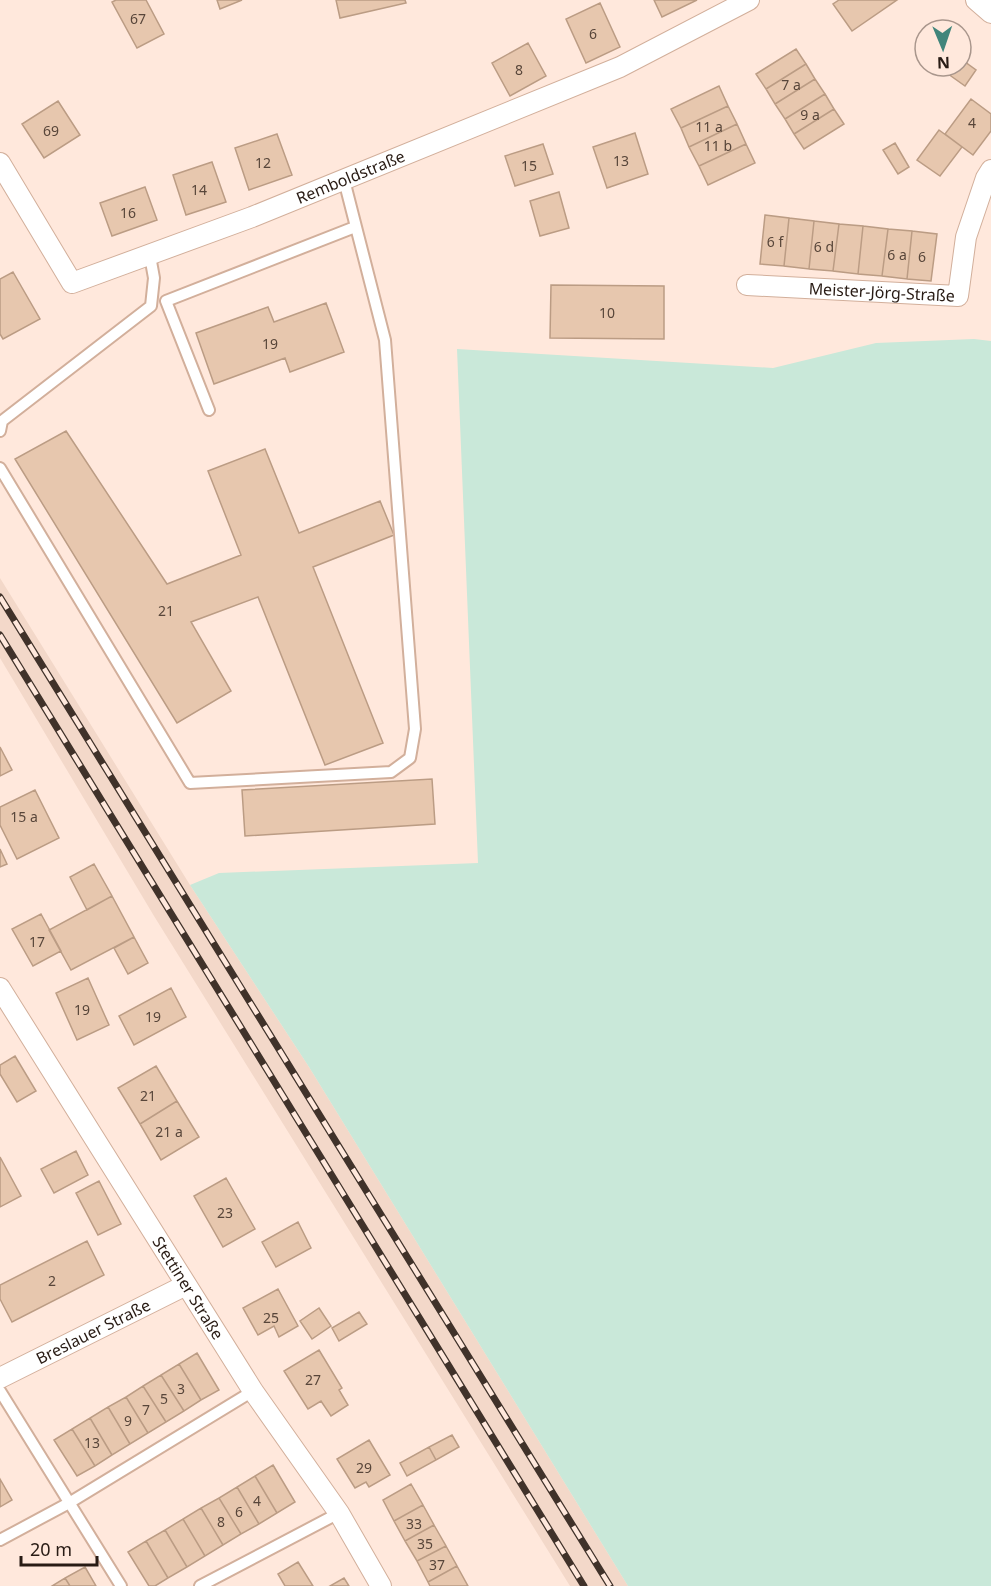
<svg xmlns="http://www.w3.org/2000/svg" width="991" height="1586" viewBox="0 0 991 1586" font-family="'Noto Sans',sans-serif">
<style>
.built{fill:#f3d8c9}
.green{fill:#c9e8d9}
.building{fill:#e7c7ae;stroke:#bb9c84;stroke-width:1.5}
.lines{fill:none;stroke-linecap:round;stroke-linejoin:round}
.service-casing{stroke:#d2af9b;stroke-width:14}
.minor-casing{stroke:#d2af9b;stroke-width:22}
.service{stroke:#fff;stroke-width:10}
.minor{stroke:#fff;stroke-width:20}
.rail-casing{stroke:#40322a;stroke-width:7}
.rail{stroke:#ffe8dc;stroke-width:4.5;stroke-dasharray:14;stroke-linecap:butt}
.labels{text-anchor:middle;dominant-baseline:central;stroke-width:4.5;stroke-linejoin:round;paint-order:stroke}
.number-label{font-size:14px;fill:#58463a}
.street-label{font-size:16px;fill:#281b14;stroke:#ffe8dc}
</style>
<rect width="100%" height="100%" fill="#ffe8dc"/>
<path class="built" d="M0,578L190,885L309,1067L628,1586H570L154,916L0,658Z"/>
<path class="green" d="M974,339L991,341V1586H628L309,1067L190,885L219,873L478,863L457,349L773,368L876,343Z"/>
<path class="building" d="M116,0H146L164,34L137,48L112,2Z
M217,0H242L220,9Z
M336,0H405L406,3L340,18Z
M654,0H697L662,17Z
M839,0H897L852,31L833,4Z
M600,3L620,47L586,63L566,19Z
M528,43L546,76L510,96L492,63Z
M796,49L806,64L766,89L756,74Z
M961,59L976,70L965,86L937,66H961Z
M806,64L815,79L775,104L766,89Z
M815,79L825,94L785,119L775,104Z
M719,86L728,106L681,128L671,109Z
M825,94L834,109L794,134L785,119Z
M971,99L991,114V131L973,155L945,134Z
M58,101L80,135L44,158L22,124Z
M728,106L737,124L689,147L681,128Z
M834,109L844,124L804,149L794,134Z
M737,124L746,144L699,166L689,147Z
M939,130L962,147L940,176L917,160Z
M635,133L648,174L607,188L593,147Z
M277,134L292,175L249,190L235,148Z
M895,143L909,167L898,174L883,150Z
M543,144L553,174L515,186L505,156Z
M746,144L755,163L708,185L699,166Z
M212,162L226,202L186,215L173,175Z
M145,187L157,220L112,236L100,203Z
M559,192L569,228L540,236L530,201Z
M765,215L789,218L784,266L760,264Z
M789,218L814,221L809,269L784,266Z
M814,221L839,224L833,271L809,269Z
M839,224L863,226L858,274L833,271Z
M863,226L888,229L882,276L858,274Z
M888,229L912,231L907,279L882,276Z
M912,231L937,234L931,281L907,279Z
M13,272L40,319L3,339L0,334V279Z
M551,285L664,286V339L550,338Z
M326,303L344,352L290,372L285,358L214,384L196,333L268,307L274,322Z
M66,431L167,584L241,555L208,471L265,449L299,533L380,501L394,535L313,567L383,743L325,765L258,597L191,622L231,691L177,723L15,459Z
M0,747L12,770L0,776Z
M432,779L435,824L245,836L242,790Z
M35,790L59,838L17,859L0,825V807Z
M0,849L7,864L0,867Z
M94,864L112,896L87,910L70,877Z
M112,896L134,937L71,970L49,930Z
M41,914L61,951L33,966L12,929Z
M134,937L148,963L128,974L114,948Z
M88,978L109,1025L77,1040L56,993Z
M171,988L186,1017L134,1045L119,1016Z
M15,1056L36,1091L17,1102L0,1074V1065Z
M156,1066L177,1101L140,1124L118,1088Z
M177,1101L199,1137L161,1160L140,1124Z
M76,1151L88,1175L54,1193L41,1169Z
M0,1157L21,1196L0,1207Z
M226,1178L255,1229L223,1247L194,1196Z
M99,1181L121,1224L98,1235L76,1193Z
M298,1222L311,1248L276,1267L262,1242Z
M87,1241L104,1275L12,1322L0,1299V1285Z
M278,1289L298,1326L279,1337L274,1326L258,1335L243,1308Z
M319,1308L331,1326L312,1339L300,1321Z
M359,1312L367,1324L339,1341L332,1328Z
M319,1350L342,1388L339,1390L348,1405L331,1416L321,1401L308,1409L284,1371Z
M197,1353L219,1390L201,1400L179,1364Z
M179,1364L201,1400L184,1411L161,1375Z
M161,1375L184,1411L166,1422L143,1386Z
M143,1386L166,1422L148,1433L126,1397Z
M126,1397L148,1433L130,1444L108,1407Z
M108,1407L130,1444L112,1455L90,1418Z
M90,1418L112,1455L95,1466L72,1429Z
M72,1429L95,1466L77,1476L54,1440Z
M452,1435L459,1447L436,1460L429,1447Z
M369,1440L390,1475L369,1487L366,1482L355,1488L337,1459Z
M429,1447L436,1460L407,1476L400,1463Z
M273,1465L295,1502L277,1513L255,1476Z
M255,1476L277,1513L259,1524L237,1487Z
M0,1479L12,1500L0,1507Z
M411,1484L423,1505L394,1521L383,1500Z
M237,1487L259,1524L241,1534L219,1498Z
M219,1498L241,1534L223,1545L201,1508Z
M423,1505L434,1525L405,1541L394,1521Z
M201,1508L223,1545L205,1556L183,1519Z
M183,1519L205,1556L187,1567L165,1530Z
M434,1525L446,1546L417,1561L405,1541Z
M165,1530L187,1567L168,1578L146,1541Z
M146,1541L168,1578L155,1586H149L128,1552Z
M446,1546L457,1566L428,1582L417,1561Z
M298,1562L313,1586H285L278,1574Z
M457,1566L468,1586H430L428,1582Z
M85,1567L96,1586H70L65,1578Z
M65,1578L70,1586H52Z
M344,1578L349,1586H330Z"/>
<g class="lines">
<defs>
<path id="service" d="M209,410L166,301L355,227
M0,431L2,421L151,306L154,278L150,256
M0,468L190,783L391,772L410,758L415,729L385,340L344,180
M0,1391L121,1586
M0,1540L69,1503L253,1391
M200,1586L339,1513"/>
<g id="minor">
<path d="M976,0L991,13"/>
<path id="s1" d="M0,163L72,283L252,217L620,67L749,0"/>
<path id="s2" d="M747,285L958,296L966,237L986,178L991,170"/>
<path id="s3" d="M0,988L253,1391L339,1513L381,1586"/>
<path id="s4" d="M0,1378L186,1285"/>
</g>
</defs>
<use href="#service" class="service-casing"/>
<use href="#minor" class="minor-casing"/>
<use href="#service" class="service"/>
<use href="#minor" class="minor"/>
<defs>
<path id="rail" d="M0,597L610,1586
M0,635L584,1586"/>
</defs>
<use href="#rail" class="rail-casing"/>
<use href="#rail" class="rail"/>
</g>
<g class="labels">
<g class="number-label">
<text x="138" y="18">67</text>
<text x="593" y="33">6</text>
<text x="519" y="69">8</text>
<text x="791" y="84">7 a</text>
<text x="810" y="114">9 a</text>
<text x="972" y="122">4</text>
<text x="709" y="126">11 a</text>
<text x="51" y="130">69</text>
<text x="718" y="145">11 b</text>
<text x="621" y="160">13</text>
<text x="263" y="162">12</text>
<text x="529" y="165">15</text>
<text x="199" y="189">14</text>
<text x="128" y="212">16</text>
<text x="775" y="241">6 f</text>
<text x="824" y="246">6 d</text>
<text x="897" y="254">6 a</text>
<text x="922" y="256">6</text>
<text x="607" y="312">10</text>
<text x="270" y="343">19</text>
<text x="166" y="610">21</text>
<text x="24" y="816">15 a</text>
<text x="37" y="941">17</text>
<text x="82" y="1009">19</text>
<text x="153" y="1016">19</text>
<text x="148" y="1095">21</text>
<text x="169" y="1131">21 a</text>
<text x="225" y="1212">23</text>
<text x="52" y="1280">2</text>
<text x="271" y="1317">25</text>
<text x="313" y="1379">27</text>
<text x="181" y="1388">3</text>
<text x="164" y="1398">5</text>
<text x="146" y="1409">7</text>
<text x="128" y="1420">9</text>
<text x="92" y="1442">13</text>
<text x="364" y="1467">29</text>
<text x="257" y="1500">4</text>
<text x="239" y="1511">6</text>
<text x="221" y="1521">8</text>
<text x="414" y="1523">33</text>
<text x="425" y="1543">35</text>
<text x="437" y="1564">37</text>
</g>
<g class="street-label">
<text stroke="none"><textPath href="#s1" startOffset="438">Remboldstraße</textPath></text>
<text stroke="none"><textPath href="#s2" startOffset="135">Meister-Jörg-Straße</textPath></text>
<text stroke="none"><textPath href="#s3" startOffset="354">Stettiner Straße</textPath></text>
<text stroke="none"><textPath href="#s4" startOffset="104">Breslauer Straße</textPath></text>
</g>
</g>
<g transform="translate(943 48) rotate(178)"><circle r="28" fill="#ffe8dc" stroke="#a9968c" stroke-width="1.5"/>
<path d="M0-4.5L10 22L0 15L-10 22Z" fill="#41857b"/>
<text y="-9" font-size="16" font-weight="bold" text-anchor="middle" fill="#281b14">N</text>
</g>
<path d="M21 1556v9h76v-9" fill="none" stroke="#281b14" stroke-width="3"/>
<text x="30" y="1556" font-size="18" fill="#281b14" stroke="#ffe8dc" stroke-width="4.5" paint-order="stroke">20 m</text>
</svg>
